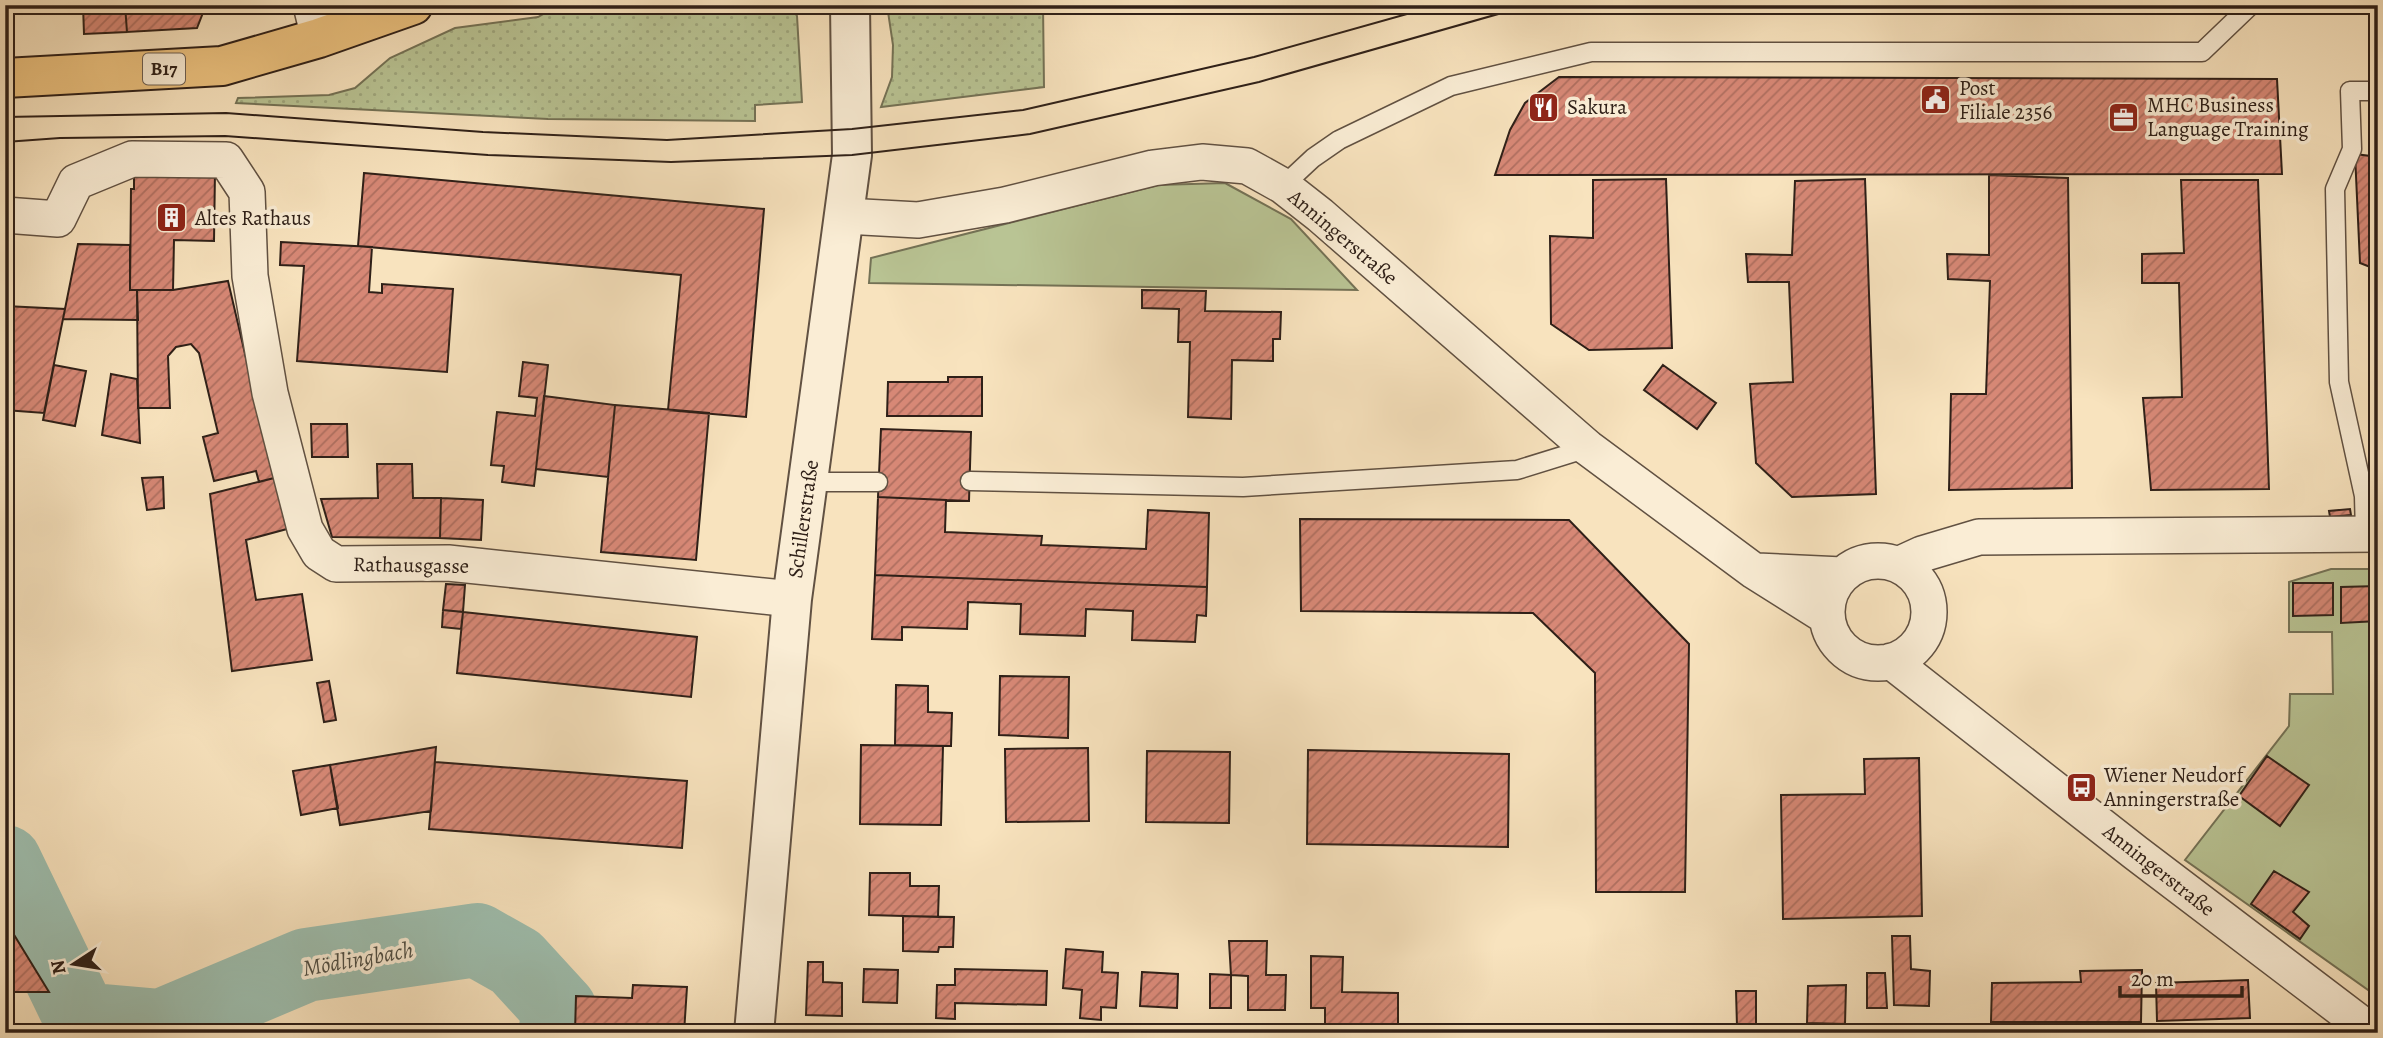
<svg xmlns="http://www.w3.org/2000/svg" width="2383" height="1038" viewBox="0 0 2383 1038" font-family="Alegreya,serif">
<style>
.grass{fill:url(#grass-dots);stroke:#747256;stroke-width:2}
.green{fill:#b9c494;stroke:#747256;stroke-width:2}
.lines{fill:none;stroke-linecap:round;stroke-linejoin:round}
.river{stroke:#9ebeae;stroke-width:74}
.building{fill:url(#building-hatch);stroke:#2f2018;stroke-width:2}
.service-casing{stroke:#615142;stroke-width:21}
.minor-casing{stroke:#615142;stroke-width:38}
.tertiary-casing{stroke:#615142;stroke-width:42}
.primary-casing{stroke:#2f2018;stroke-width:42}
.service{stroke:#faedd5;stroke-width:18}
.minor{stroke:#faedd5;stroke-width:35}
.tertiary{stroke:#faedd5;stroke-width:38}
.primary{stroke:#ecc27f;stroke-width:38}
.tram{stroke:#2f2018;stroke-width:2}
.labels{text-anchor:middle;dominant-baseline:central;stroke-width:7;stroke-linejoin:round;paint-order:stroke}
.shield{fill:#faedd5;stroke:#6c5e51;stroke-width:2}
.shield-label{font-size:19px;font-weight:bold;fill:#2f2018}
.poi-label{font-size:21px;fill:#2f2018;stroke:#faedd5;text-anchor:start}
.street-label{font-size:21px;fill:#2f2018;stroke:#faedd5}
.water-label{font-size:23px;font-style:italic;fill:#504f45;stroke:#faedd5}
</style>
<defs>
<pattern id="grass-dots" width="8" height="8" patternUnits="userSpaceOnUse" patternTransform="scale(1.75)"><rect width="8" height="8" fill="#b9c494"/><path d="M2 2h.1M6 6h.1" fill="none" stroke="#9fa87f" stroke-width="1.8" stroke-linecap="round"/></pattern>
<pattern id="building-hatch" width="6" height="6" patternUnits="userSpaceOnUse" patternTransform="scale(1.75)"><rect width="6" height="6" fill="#d78876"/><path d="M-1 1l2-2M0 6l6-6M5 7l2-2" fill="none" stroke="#af6f60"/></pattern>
</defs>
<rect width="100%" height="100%" fill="#f8e3be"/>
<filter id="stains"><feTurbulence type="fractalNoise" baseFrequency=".00286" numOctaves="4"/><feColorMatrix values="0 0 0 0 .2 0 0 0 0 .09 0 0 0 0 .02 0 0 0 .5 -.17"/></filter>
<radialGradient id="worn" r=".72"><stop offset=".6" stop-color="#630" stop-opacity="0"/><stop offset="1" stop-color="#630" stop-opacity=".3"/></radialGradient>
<path class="grass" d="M559,5H791L797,16L802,102L755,105V121L548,119L236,103L238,98L329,95L355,88L390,58L455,28L538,17Z
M887,5H1043L1044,87L881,107L892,77L893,45Z"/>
<path class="green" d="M1225,183L1291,219L1357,290L869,283L871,258L1158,185Z
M2331,569H2378V997L2185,860L2289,726L2290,694H2333L2332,632H2289V582Z"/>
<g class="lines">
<path class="river" d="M5,862L81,1019L161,1026L306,965L477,940L516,962L560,1010L555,1033"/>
</g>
<path class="building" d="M83,5H125L127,32L84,34Z
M125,5H206L197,28L127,32Z
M1043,5H1101V12L1043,13Z
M1559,77L2277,79L2282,174L1495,175L1510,130L1525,103Z
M2355,154L2378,157V270L2360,263Z
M134,170L215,171L214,241L174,240L173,290H130L131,189H134Z
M364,173L764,209L746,417L668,410L681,275L358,246Z
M1989,175L2068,178L2072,488L1949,490L1951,394H1986L1990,281L1948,279L1947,254L1989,255Z
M1666,179L1672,348L1589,350L1551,324L1550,236L1593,238V180Z
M1865,179L1876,494L1792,497L1756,463L1750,384L1793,382L1789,282H1748L1746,254L1792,255L1795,181Z
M2181,180H2258L2269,489L2151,490L2143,398L2182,397L2179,283H2142V254L2184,253Z
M281,242L372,247L369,292L382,293V284L453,289L447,372L297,361L304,266L280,265Z
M78,244L130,245V290H137L138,320L63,319Z
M228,281L274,478L259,482L256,471L214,481L203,437L218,433L199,353L191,344L176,347L168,356L170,408H138L137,290H173Z
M1142,290L1206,291L1205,311L1281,312L1280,339H1273V361L1232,360L1231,419L1188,417L1190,342H1178L1179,309L1142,308Z
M5,306L65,309L44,413L5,410Z
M523,362L548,365L534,486L502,482L504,466L491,465L497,412L535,416L537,398L519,396Z
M54,365L86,371L75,426L43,420Z
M1663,365L1716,403L1697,429L1644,390Z
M111,374L137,379L140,443L102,435Z
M948,377H982V416H887L888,382H948Z
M544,396L615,405L608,477L536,469Z
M615,405L709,413L696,560L601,552Z
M311,424H347L348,457H312Z
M881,429L971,432L969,501L878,497Z
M377,464H412L413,498H441L440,538L332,537L321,499L378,498Z
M163,477L164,508L147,510L142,478Z
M274,478L287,529L246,540L256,600L302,594L312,660L232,671L210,494Z
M878,497L946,500L945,532L1042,536L1041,545L1146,549L1148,510L1209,513L1207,587L875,575Z
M441,498L483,500L481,540L440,538Z
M2350,509L2351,515L2330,517L2329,511Z
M1300,519L1569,520L1689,644L1685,892H1596L1595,673L1533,613L1301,611Z
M875,575L1207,587L1206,616L1197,615L1195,642L1132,640L1133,611L1086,609L1085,636L1020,634L1021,604L968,602L967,629L902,627V640L872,639Z
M2293,583H2333V615L2293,616Z
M446,584L465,585L463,612L443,610Z
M2378,586V621L2341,623V587Z
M443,610L463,612L461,629L442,627Z
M463,612L697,637L691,697L457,673Z
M1000,676L1069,677L1068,738L999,735Z
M329,681L336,720L324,722L317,683Z
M896,685L928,686V712L952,713L951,746L895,745Z
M861,745L943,746L941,825L860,824Z
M436,747L431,811L340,825L330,765Z
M1088,748L1089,821L1006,822L1005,749Z
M1308,750L1509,754L1508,847L1307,844Z
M1147,751L1230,752L1229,823L1146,822Z
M2267,756L2309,785L2280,826L2239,796Z
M1919,758L1922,916L1783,919L1781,795L1865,794L1864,759Z
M435,762L687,781L682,848L429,829Z
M330,765L338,808L301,815L293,771Z
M2274,871L2309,892L2293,912L2309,926L2300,939L2251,904Z
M870,873H910V886H939L938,917L869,915Z
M903,916L954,917L953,947H939L938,952L903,951Z
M5,920L49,992H5Z
M1892,936H1910L1911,969L1930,971L1929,1006L1894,1005Z
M1229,941H1267L1266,975H1286L1285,1010H1248V976L1231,975Z
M1066,949L1103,952L1102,972L1118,973L1116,1008L1101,1007V1020L1080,1018L1082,990L1063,988Z
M1311,956L1343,957L1342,992L1398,993V1025H1325V1008H1311Z
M808,962H823V982L842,983V1016L806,1015Z
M864,969L898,970L897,1003L863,1002Z
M955,969L1047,971L1046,1005L955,1003V1019L936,1018L937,985H955Z
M2142,970L2141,1022H1991L1992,983L2081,982L2080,971Z
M1142,972L1178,974L1177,1008L1140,1006Z
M1867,973H1885L1887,1008H1867Z
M1210,974L1231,975V1008H1210Z
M2248,980L2250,1018L2157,1021L2156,983Z
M633,985L687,987L684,1033L575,1032L576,996L632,998Z
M1846,985L1845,1024L1807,1023L1808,986Z
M1736,991H1756V1026H1737Z
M277,1029L356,1031V1033H277Z"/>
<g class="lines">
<defs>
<path id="service" d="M1283,186L1313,158L1339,140L1451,86L1591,52H2202L2251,5
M970,481L1243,487L1517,470L1588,448
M808,482H878
M2365,534L2364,496L2339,382L2335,189L2352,149L2350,91H2378"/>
<path id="minor" d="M311,5L319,38
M5,215L58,219L76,182L132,159L226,160L247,192L250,276L270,393L305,529L319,553L336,564L448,563L792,599
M845,216L918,220L1005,205L1153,168L1202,162L1247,166L1283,186L1320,215L1588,448L1754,571L1827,617
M1827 612a51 51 0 1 1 102 0a51 51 0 1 1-102 0Z
M1898,565L1922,554L1979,537L2378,534
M1757,571L1842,575
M1891,661L2136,853L2373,1033"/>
<path id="tertiary" d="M754,1033L792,599L852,155L850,5"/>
<path id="primary" d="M5,78L222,66L319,38L413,5"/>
</defs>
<use href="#service" class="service-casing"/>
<use href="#minor" class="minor-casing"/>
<use href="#tertiary" class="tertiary-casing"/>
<use href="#primary" class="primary-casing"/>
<use href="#service" class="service"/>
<use href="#minor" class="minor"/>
<use href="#tertiary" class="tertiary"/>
<use href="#primary" class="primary"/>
<path class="tram" d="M5,117L226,113L483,132L667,140L852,129L1023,110L1254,57L1439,5
M5,142L60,138L225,136L488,155L671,162L852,155L1030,134L1259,82L1530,5"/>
</g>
<defs>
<symbol id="civic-square" viewBox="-11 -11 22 22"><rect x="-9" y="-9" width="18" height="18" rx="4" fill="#8f2418" stroke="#faedd5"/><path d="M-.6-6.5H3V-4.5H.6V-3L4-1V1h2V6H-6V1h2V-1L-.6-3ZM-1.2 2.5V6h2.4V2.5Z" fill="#fff"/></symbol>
<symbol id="restaurant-square" viewBox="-11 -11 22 22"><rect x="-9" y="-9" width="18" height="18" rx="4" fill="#8f2418" stroke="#faedd5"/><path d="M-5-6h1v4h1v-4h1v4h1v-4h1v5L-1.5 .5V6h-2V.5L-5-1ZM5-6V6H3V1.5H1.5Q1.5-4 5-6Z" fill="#fff"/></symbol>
<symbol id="office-square" viewBox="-11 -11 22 22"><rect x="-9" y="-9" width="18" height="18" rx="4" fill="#8f2418" stroke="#faedd5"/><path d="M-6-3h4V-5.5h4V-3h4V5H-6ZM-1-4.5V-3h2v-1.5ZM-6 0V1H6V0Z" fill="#fff"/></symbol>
<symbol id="building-square" viewBox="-11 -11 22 22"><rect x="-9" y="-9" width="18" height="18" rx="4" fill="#8f2418" stroke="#faedd5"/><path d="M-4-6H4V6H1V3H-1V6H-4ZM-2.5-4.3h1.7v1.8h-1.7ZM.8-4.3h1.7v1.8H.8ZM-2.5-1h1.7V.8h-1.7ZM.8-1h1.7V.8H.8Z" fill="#fff"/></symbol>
<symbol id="bus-square" viewBox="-11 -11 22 22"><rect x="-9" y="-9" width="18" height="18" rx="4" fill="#8f2418" stroke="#faedd5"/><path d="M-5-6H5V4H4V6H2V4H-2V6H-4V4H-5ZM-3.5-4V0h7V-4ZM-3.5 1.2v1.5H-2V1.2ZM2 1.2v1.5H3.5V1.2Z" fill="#fff"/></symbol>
</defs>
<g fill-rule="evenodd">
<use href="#civic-square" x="1918" y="82" width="35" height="35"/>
<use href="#restaurant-square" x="1526" y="90" width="35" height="35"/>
<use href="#office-square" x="2106" y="100" width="35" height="35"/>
<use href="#building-square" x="154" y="200" width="35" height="35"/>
<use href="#bus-square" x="2064" y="770" width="35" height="35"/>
</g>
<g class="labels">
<rect class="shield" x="143" y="53.5" width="42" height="31" rx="5"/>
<g class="shield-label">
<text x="164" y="69">B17</text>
</g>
<g class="poi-label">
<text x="1959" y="88">Post<tspan x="1959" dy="24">Filiale 2356</tspan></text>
<text x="2147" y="105">MHC Business<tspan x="2147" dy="24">Language Training</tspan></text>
<text x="1567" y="107">Sakura</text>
<text x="195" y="218">Altes Rathaus</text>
<text x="2104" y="775">Wiener Neudorf<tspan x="2104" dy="24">Anningerstraße</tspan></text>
</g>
<g class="street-label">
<text transform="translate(1343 237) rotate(40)">Anningerstraße</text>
<text transform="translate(803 519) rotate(-82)">Schillerstraße</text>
<text transform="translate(411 565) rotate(1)">Rathausgasse</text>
<text transform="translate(2159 870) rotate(38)">Anningerstraße</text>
</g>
<g class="water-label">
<text transform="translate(358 959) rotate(-10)">Mödlingbach</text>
</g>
</g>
<rect width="2383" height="1038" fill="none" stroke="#f8e3be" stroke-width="28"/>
<rect x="7" y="7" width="2369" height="1024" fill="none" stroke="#2f2018" stroke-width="3.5"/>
<rect x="14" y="14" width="2355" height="1010" fill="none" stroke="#2f2018" stroke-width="2"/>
<g transform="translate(74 964) rotate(258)" stroke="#faedd5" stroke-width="5" paint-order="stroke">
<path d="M0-5L12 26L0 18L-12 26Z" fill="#2f2018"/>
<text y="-10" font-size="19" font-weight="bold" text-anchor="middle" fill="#2f2018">N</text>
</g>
<path d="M2120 986v10h122v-10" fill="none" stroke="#2f2018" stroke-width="3.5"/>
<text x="2131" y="986" font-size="21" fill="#2f2018" stroke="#faedd5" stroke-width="5" paint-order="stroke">20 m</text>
<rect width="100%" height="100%" filter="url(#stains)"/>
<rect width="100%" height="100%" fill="url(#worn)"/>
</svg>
